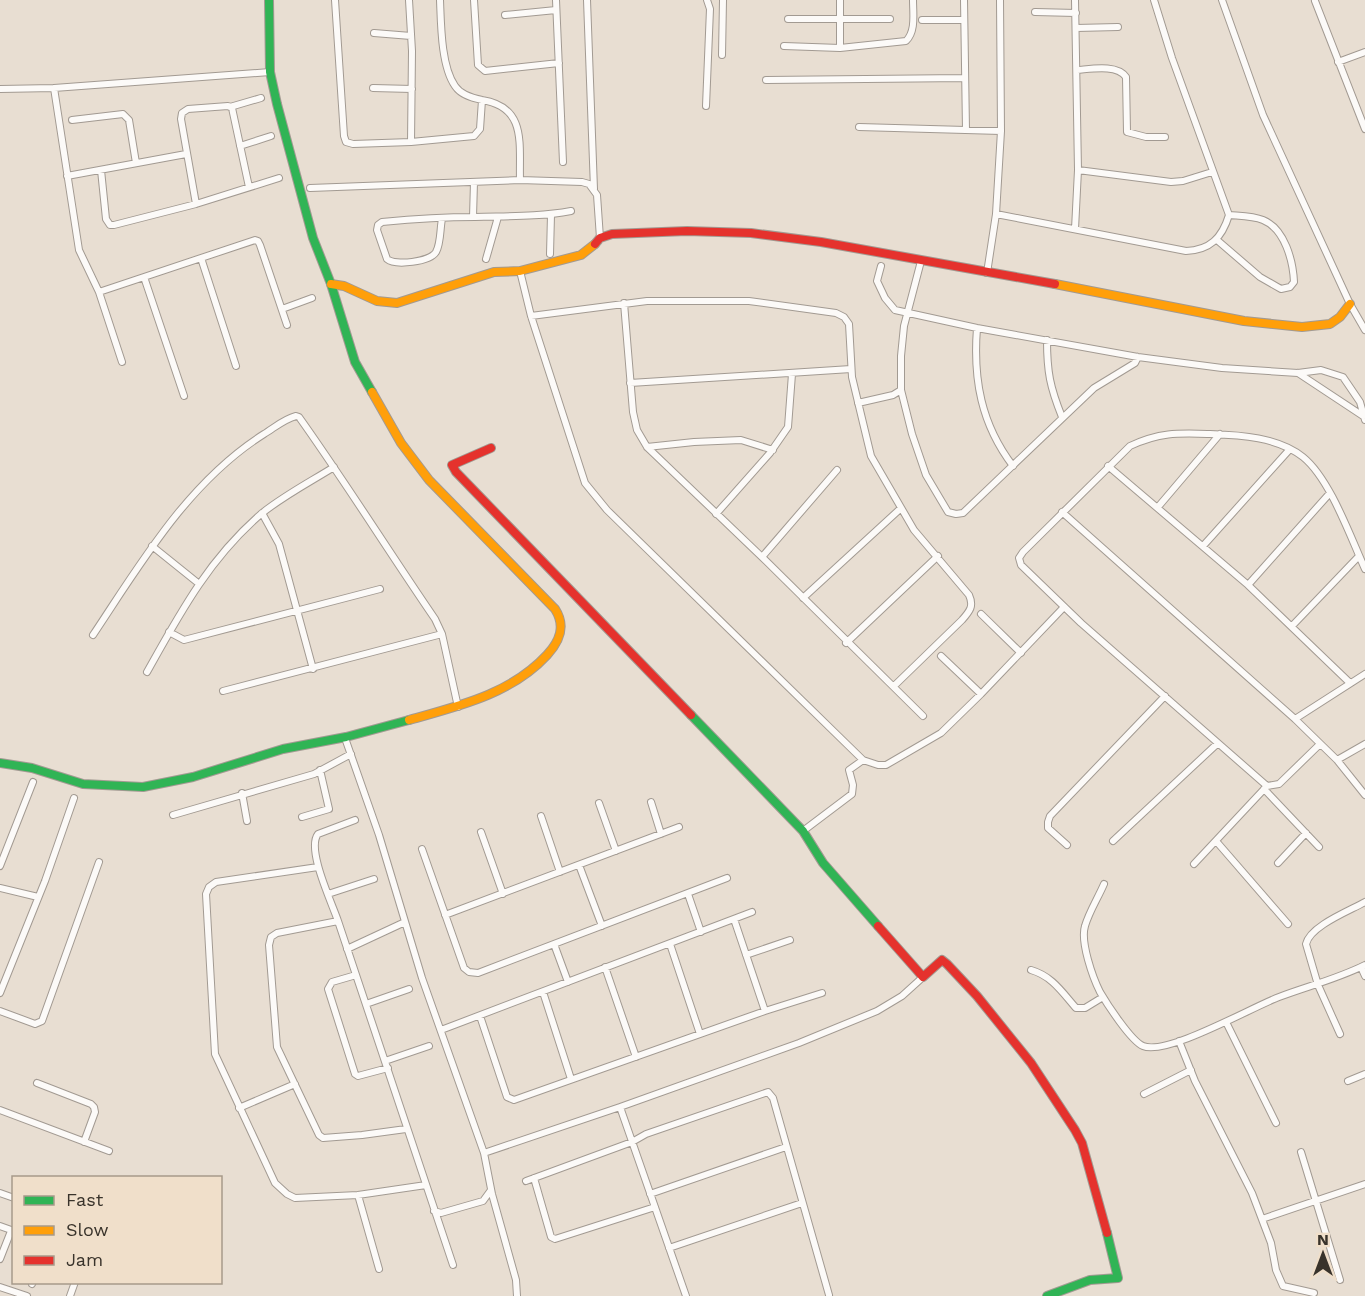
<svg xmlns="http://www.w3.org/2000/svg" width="1365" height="1296" viewBox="0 0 1365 1296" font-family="'Work Sans',sans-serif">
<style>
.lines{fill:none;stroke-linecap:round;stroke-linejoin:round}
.street-casing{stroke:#a29a92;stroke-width:8}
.fast-casing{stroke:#a29a92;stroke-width:10}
.slow-casing{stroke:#a29a92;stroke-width:10}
.jam-casing{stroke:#a29a92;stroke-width:10}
.street{stroke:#fcfaf8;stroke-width:6}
.fast{stroke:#30b455;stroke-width:8}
.slow{stroke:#ff9f0a;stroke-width:8}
.jam{stroke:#e5322d;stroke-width:8}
</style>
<rect width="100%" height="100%" fill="#e8ded2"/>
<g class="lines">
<defs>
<path id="street" d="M335,0L344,136L346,142L353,144L411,142L474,136L480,129L482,100
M409,0L412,51L411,142
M440,0C441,24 441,66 455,86C461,95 472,98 482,100C527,107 519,144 520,180
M474,0L478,65L485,71L559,63
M556,0L563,162
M587,0L594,189
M840,0V48
M964,0L966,130
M1222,0L1263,115L1350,304L1365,330
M1315,1L1365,129
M1035,12L1076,13
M505,15L556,10
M788,19H890
M922,20H964
M1076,28L1118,27
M374,33L411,36
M784,46L840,48L906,41C916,31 913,14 913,0
M722,55L723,0
M1338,62L1365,52
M1077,70C1091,69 1117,64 1126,77L1127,132L1146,137H1165
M766,80L965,78
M54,88L79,250L99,292L122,362
M373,88L412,89
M0,89L54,88L270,72
M706,106L710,9L707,0
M230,107L261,98
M72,120L123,114L129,120L136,163
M859,127L1001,131
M240,146L271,136
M101,170L106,219L110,225H114L196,204L279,178
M1078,170L1171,182L1183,181L1212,172
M67,176L186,154
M310,188L520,180L582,182L589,184L597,195L600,238
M196,204L181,119L182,113L188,109L228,106L232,108L249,187
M996,214L1186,251C1210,250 1222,238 1229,215L1172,58L1154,0
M473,217L474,182
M442,219C440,228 441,243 436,252C430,262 395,266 387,259L377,230L378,225L382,222C413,219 444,217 475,217C507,216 539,217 571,211
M1075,229L1078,170L1075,0
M1217,240L1260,277L1281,289L1290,287L1294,282C1293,261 1285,229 1263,220C1253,216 1240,216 1229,215
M550,254L551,215
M201,258L236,366
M486,259L498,217
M921,261L904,326L901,356V390L912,434L926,475L948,512L956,514L963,513L1094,388L1135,363L1138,357
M881,266L877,281L885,298L895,310L977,328L1138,357L1222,368L1298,373L1321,370L1343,377L1360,402L1365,420
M520,271L531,316L585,483L607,510L863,760L878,765H886L941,733L981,694L1064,607
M987,273L996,214L1001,131L1000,0
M144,277L184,396
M99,292L255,240L258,241L260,245L287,325
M624,303L633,412L637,430L647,447L762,557L923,716
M282,309L312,298
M531,316L647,301H749L836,313L844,317L849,324L852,377L871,456L914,530L969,595C974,606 970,611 962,620L894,686
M977,328C973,379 981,424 1013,466
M1047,340C1047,372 1050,387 1062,417
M1298,373L1363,416
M630,383L851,369
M858,403L893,395L901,390
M647,447L694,442L741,440L773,450
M1108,466L1248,585L1350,683
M1158,507L1220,434
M1062,512L1295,719L1337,760L1365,795
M262,513L279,544L313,669
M716,514L770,453L788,427L792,374
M152,546L198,583
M1203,546L1290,449
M762,557L837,470
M1248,585L1330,493
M803,598L900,509
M981,614L1021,653
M1292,626L1359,556
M169,632L184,640L380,589
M93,635C141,563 188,482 264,434C274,428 284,419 296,416L299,417C346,483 389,552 435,619L442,634L458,707
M846,643L938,556
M941,656L981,694
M147,672C180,613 209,559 261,514C283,496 310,482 334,467
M223,691L442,634
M1295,719L1365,674
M345,738L379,835L422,978L484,1153L492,1194L516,1280L517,1296
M1337,760L1365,744
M1267,786L1081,623L1021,565L1019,558L1023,552L1130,446C1160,432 1178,433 1210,434C1240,435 1278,437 1303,457C1330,479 1350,536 1365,569
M1264,789L1319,847
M242,793L247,821
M651,802L661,834
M599,803L616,851
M173,815L314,774L351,754
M541,816L560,872
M302,817L329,809L320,770
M355,820L318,834C306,849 332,903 338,921L453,1265
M803,831L852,794L853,785L849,770L863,760
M481,832L503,894
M1113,841L1218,743
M1216,841L1288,924
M1067,845L1048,828V822L1050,816L1165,696
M422,849L464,968L469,972L478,973L727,878
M1278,863L1306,833
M1194,864L1267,786L1279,784L1319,745
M579,865L602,926
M0,866L33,782
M318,867L216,882L209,887L206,894L215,1054L275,1183L287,1194L295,1198L358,1195L426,1185
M1104,884C1098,898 1089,912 1085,926C1080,942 1093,978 1100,992C1107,1004 1131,1041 1143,1046C1167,1056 1252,1007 1279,997C1308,986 1337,979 1365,965
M0,888L38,897
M328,894L374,879
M688,894L701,932
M445,915L679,827
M734,919L765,1011
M338,921L277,933L271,937L269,945L277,1047L319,1135L323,1138L362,1135L406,1129
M554,944L568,982
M670,944L700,1034
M347,949L405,922
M746,955L790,940
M605,967L636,1057
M1361,967L1365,976
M1031,970C1052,976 1062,992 1076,1008H1085L1103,997
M356,975L332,982L328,989L355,1074L358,1076L388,1068
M543,992L571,1079
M0,993L45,881L74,798
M366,1004L409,989
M0,1011L35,1024L42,1021L99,862
M480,1016L507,1097L514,1100L765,1011L822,993
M1226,1022L1276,1123
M441,1030L752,912
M1340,1034L1318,985L1306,944C1310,926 1349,911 1365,902
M1179,1041L1195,1081L1252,1193L1271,1243L1276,1270L1283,1286L1314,1293
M385,1061L429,1046
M1348,1081L1365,1074
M37,1083L91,1104L94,1107L95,1112L84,1142
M1144,1094L1191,1070
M620,1107L686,1296
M239,1108L295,1084
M0,1110L109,1151
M1301,1152L1340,1280
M484,1153L620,1107L799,1043L877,1011L902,996L923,977
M534,1178L551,1237L555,1239L655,1207
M526,1181L632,1142L646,1134L768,1092L773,1098L829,1295
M0,1193L14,1198
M650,1194L786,1147
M358,1195L379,1269
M434,1211L441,1213L483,1201L491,1190
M1262,1219L1365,1184
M0,1226L14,1231
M669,1248L802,1203
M0,1259L11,1231
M32,1284L33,1282
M0,1287L27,1296
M70,1296L75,1282"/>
<path id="fast" d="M269,0L270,72L277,104L313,238L331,284L355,362L372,392
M691,715L803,831L823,863L878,926
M0,763L32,768L83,784L143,787L193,777L283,749L346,737L409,720
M1047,1296L1090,1280L1118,1278L1107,1233"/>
<path id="slow" d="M331,284L344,286L377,301L397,303L494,272L520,271L581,255L595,244
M1055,284L1244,321L1302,327L1330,324L1340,317L1350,304
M372,392L401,443L429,480L555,609C566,626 560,641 547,655C511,694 459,706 409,720"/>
<path id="jam" d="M595,244L600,238L612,234L687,231L751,233L821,242L1055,284
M491,448L452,465L456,472L691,715
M878,926L923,977L942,960L947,964L977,996L1031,1063L1075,1130L1082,1143L1107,1233"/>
</defs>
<use href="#street" class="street-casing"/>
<use href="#fast" class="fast-casing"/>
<use href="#slow" class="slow-casing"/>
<use href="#jam" class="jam-casing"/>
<use href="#street" class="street"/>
<use href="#fast" class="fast"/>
<use href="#slow" class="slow"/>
<use href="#jam" class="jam"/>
</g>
<rect x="12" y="1176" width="210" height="108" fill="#f0dfca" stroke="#a79a8a" stroke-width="1.5"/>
<rect x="24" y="1196" width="30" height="9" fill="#30b455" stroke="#a79a8a" stroke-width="1.5"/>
<text x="66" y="1206" font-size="18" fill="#39332b">Fast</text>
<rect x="24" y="1226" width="30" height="9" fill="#ff9f0a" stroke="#a79a8a" stroke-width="1.5"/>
<text x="66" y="1236" font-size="18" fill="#39332b">Slow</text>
<rect x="24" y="1256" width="30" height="9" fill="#e5322d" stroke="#a79a8a" stroke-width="1.5"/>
<text x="66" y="1266" font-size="18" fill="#39332b">Jam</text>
<g transform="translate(1323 1254)" stroke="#f0dfca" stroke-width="4.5" paint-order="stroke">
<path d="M0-4.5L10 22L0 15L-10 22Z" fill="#39332b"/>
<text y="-9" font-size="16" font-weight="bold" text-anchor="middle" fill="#39332b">N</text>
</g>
</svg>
